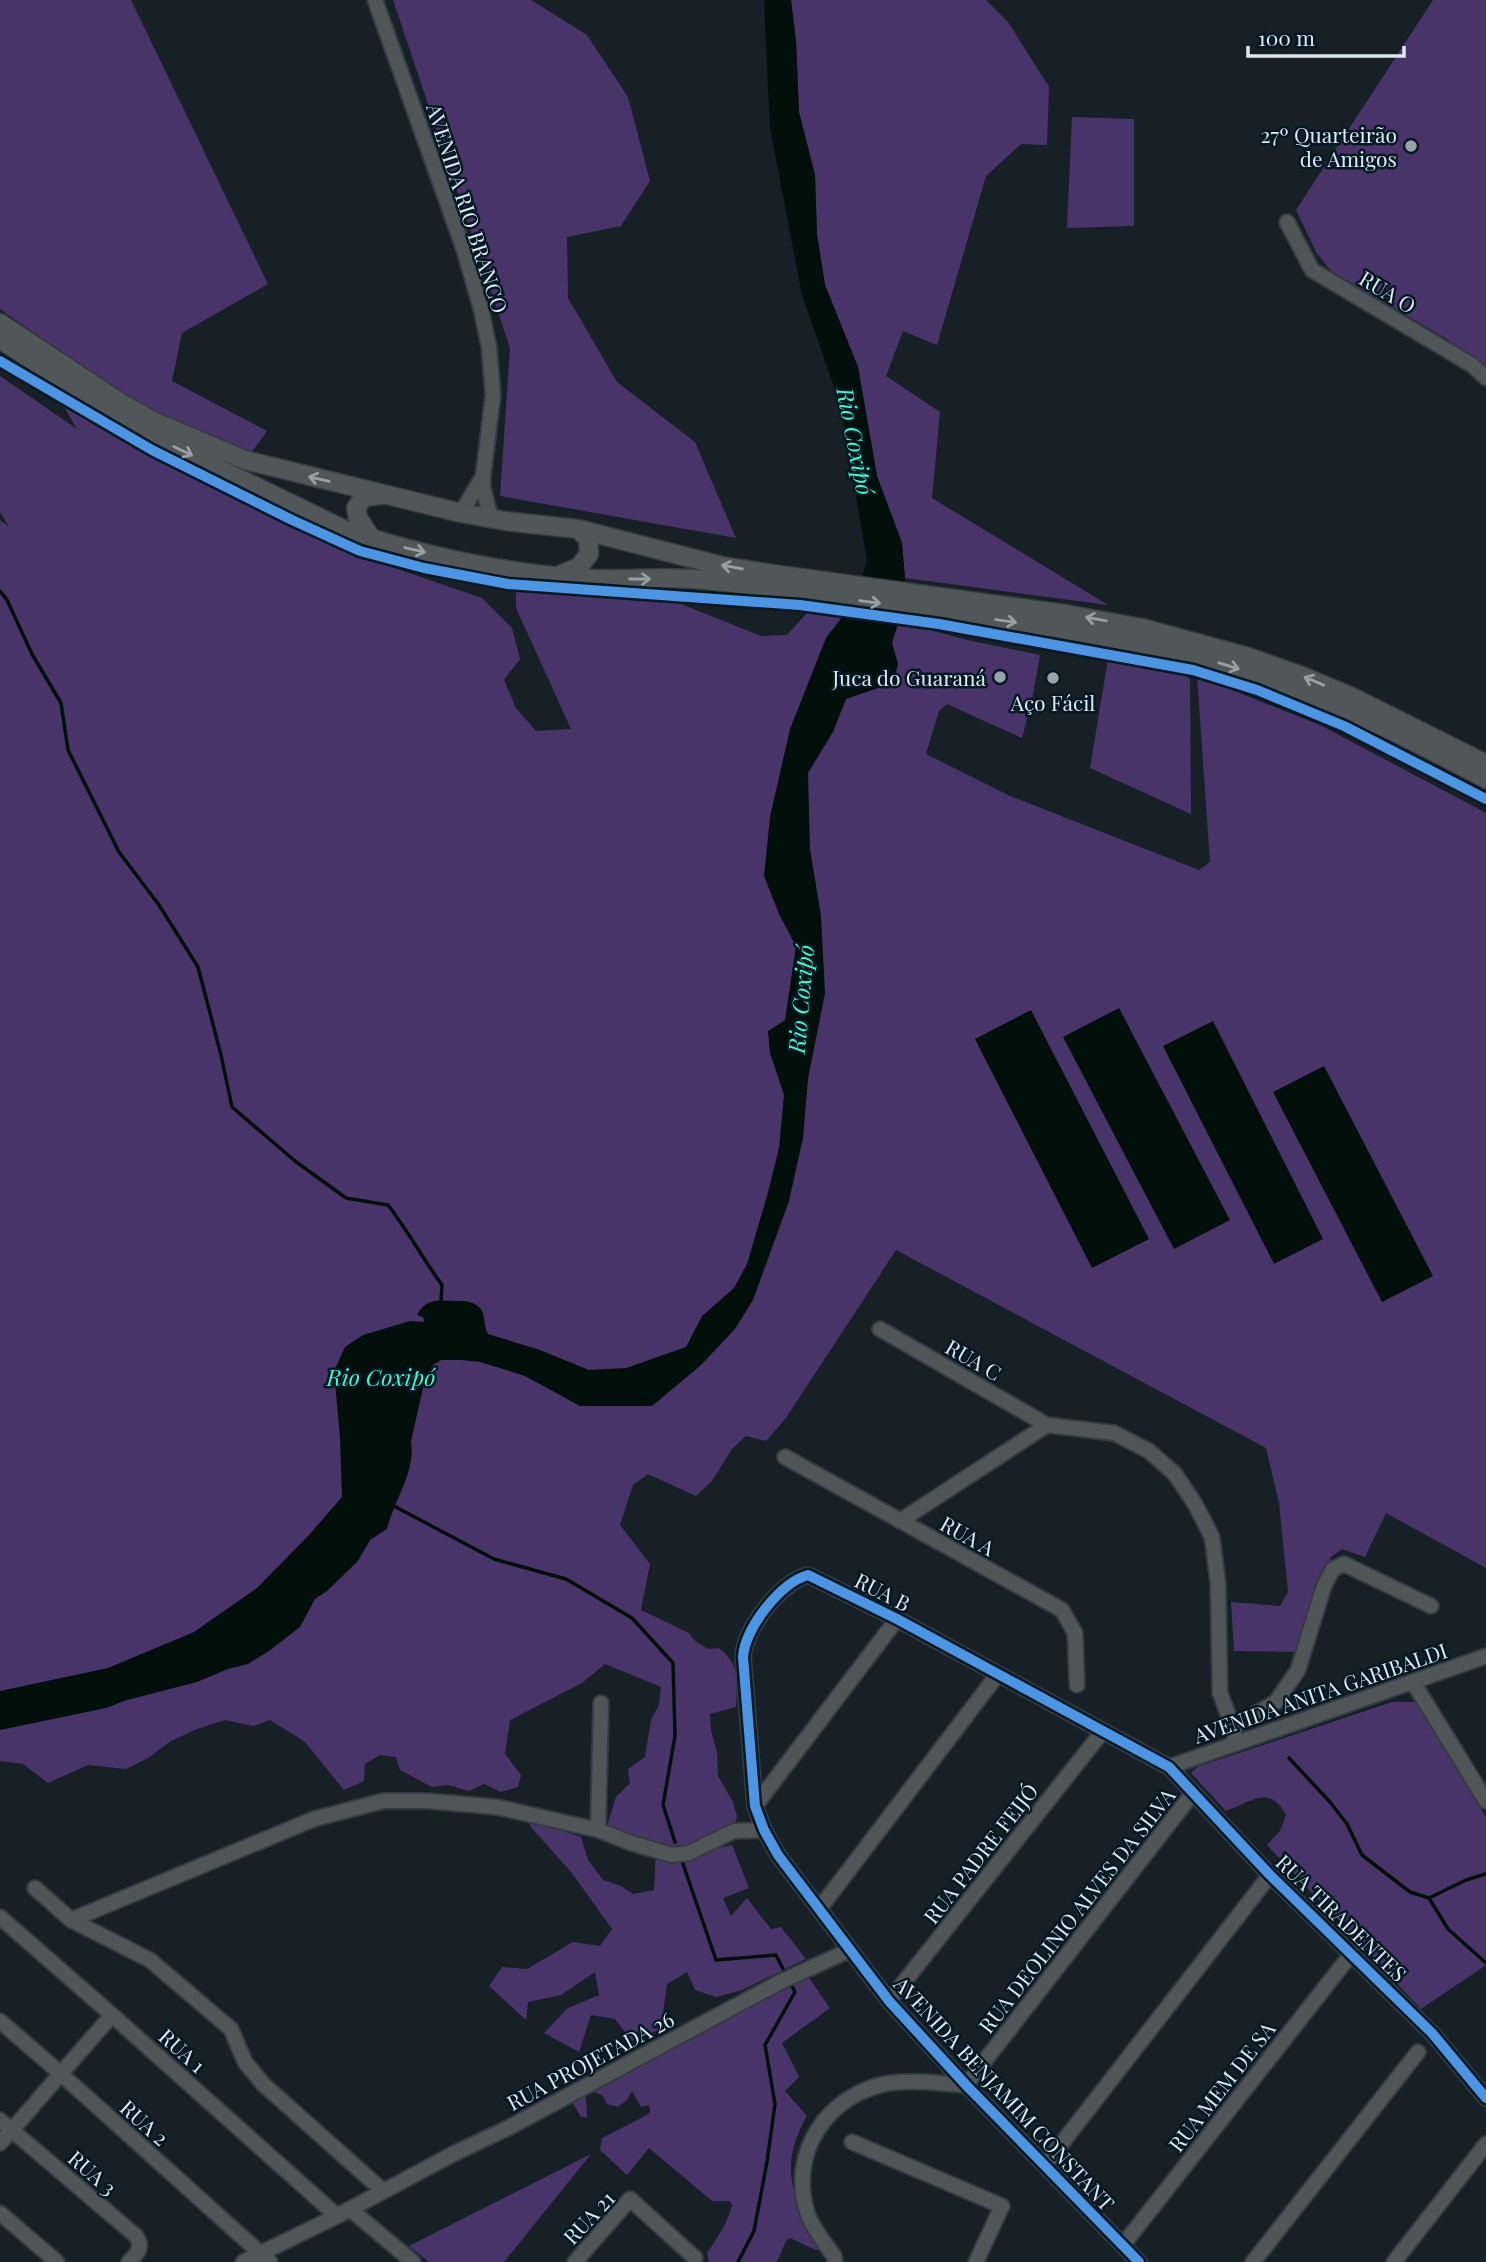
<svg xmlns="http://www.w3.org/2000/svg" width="1486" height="2262" viewBox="0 0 1486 2262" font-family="'Playfair Display',serif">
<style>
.green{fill:#493469}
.water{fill:#030f0b}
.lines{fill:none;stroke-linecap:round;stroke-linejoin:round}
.stream{stroke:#030f0b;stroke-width:3.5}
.minor-casing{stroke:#343b41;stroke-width:18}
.major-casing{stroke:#343b41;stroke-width:21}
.minor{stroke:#505658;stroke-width:14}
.major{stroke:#515759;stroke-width:18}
.cycleway-casing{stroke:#061823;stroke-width:15}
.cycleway{stroke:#4d94e3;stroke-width:10}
.oneway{stroke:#97a0a4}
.poi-dot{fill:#97a2a9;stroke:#061823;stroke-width:2.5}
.labels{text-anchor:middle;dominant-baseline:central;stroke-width:5;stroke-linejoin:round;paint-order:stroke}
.poi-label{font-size:21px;fill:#dde8f0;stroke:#061823;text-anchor:end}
.street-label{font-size:21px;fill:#dde8f0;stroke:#061823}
.water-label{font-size:23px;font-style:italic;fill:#47f5c9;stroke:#061823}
</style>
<rect width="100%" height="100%" fill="#162026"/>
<path class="green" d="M0,0H131L268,284L182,333L172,381L267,431L251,453L143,410L0,309Z
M393,0H531L587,35L628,97L650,181L621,226L567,237L568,298L617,382L695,442L736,538L500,496L510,348Z
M791,0H986L1008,22L1049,87L1047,145L1021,144L986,176L937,345L903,331L886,376L940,412L932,498L1108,605L905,578L902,543L877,476L858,367L825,285L817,235L815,175L799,112L796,41Z
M1433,0H1486V370L1447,339L1331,271L1316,252L1296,210Z
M1072,117L1134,119V226L1067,228Z
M0,376L77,429L63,405L374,561L482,598L512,628L520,659L504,680L516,708L536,731L571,729L516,608V588L676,602L761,636L787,635L807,613L927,629L967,640L1040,655L1033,695L1022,738L947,704L939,711L926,754L1010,796L1199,870L1210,862L1197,676L1320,725L1486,813V1568L1386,1513L1365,1557L1342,1549L1331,1557L1298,1652L1234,1651L1231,1602L1280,1606L1288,1592L1279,1503L1266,1448L896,1250L786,1418L766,1441L746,1436L732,1449L712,1481L696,1496L648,1474L633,1485L620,1525L650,1564L641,1610L689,1633L695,1641L708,1649L719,1648C741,1666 737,1681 736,1707L710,1714L711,1731L717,1752L718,1776L733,1802L737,1816L733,1829L697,1853L732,1845L749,1888L723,1898L731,1916L747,1898L771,1929L781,1927L806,1959L742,1990L716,1997L695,1990L687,1972L667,1984L661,2029L632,2041L615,2019L591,2015L579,2052L544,2033L568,2008L599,1995L595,1972L561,1995L528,2002L526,2020L489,1986L502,1967L527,1969L573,1942L600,1946L612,1929L571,1872L530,1826V1820L581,1837L588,1860L603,1880L621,1886L633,1894L654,1890L656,1849L607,1826L616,1797L630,1783L628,1769L645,1757L651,1720L659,1705L661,1687L605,1664L582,1683L510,1720L505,1754L521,1775L518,1787L501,1792L484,1784L469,1791L448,1785L432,1787L400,1770L396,1757L380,1755L365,1764L364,1781L344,1790L305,1742L270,1720L253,1726L225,1720L197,1729L171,1741L148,1758L126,1769L88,1765L48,1783L23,1764L0,1761V520L9,527L0,512Z
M1109,653L1182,669L1190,680L1191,814L1090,768Z
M1392,1702H1415L1434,1729L1486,1817V1965L1421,2009L1267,1845L1280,1831L1286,1815C1270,1784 1251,1802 1226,1811L1191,1773L1197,1767Z
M805,1972L830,2008L782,2043L799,2077L785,2091L807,2116C777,2167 793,2201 822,2247L816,2250L790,2238L786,2241L777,2262H709L707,2253C717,2239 727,2223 732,2206L730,2201H712L649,2148L627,2175L600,2150L602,2138L647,2115L650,2112L649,2105L641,2107L632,2091L627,2100L618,2107L607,2104L603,2096L595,2092L586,2095L587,2117H581L571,2100Z
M591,2154L504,2262H429L409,2246Z"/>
<path class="water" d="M764,0H791L796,41L799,112L815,175L817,235L825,285L858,367L877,476L902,543L905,578L903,609L892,643L898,664L893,683L846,699L833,732L808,773L810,849L821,916L825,993L808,1079L803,1138L789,1201L753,1300L735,1329L700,1366L652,1406H580L525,1376L480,1362L461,1360H441L433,1365L426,1375L411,1441C416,1472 394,1500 387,1529L370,1540L358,1561L327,1591L315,1599L300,1627L269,1651L248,1664L228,1669L197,1682L127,1700L106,1708L0,1730V1691L108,1668L194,1632L257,1588L309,1535L342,1497L340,1438L334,1371L345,1347L363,1335L410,1321L424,1322L423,1317L417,1315C427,1297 440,1301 457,1301C465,1301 472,1301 479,1307C486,1312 483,1326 488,1334L540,1350L589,1370L626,1368L686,1347L702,1316L734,1288L747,1264L767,1196L779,1148L784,1095L770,1053L768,1031L785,1020L796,946L779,914L764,876L770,817L790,729L826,638L855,600L867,561L841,407L802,295L770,128Z
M1119,1008L1230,1220L1174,1249L1063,1037Z
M1031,1010L1149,1239L1092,1268L975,1039Z
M1213,1021L1323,1239L1274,1264L1163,1046Z
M1324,1066L1433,1276L1382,1302L1273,1092Z"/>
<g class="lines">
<path class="stream" d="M0,591L7,600L32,654L61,703L68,750L119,852L159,905L198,967L221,1055L232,1107L295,1161L346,1198L388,1205C408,1231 423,1259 442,1285L441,1302
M392,1505L494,1559L566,1579L632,1618L673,1663L675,1736L663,1805L675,1842
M1289,1758L1330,1802L1347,1824L1362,1855L1410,1892L1429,1898L1448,1929L1486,1963
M681,1858L716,1960L776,1955L786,1975
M1429,1898L1466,1880L1486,1874
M738,2262L754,2231L767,2162L775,2104L765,2045L795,1992L790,1982"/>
<defs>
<path id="minor" d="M375,0L464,250L481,309L489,347L493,395L483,477V488L491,518
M1287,222L1312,270L1472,365L1486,378
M461,513L482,478
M880,1329L1047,1425
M785,1457L1062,1610L1075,1633L1077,1685
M900,1521L1047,1425L1114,1433L1149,1451L1175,1474L1195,1504L1212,1537L1218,1583L1220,1693L1233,1727L1236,1743
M1413,1682L1486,1801
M1233,1727L1276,1702L1298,1670L1324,1586L1333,1569L1344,1564L1431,1606
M1169,1767L1486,1656
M755,1806L897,1619
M598,1830L601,1703
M35,1888L71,1920L150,1960L231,2029L245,2062L263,2084L383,2191
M820,1908L998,1674
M0,1917L112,2015L337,2216
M71,1920L314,1819L383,1801H428L497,1807L598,1830L631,1843L672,1855L689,1853L734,1831L764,1830
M889,2001L1103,1731
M0,2021L60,2073L270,2262
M966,2085L1193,1793
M37,2101L112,2015
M0,2120L136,2236C144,2247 137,2254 129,2262
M852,2142L1002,2206L976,2262
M0,2143L33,2106
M1045,2165L1270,1875
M350,2209L413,2262
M0,2213L57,2262
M1123,2245L1352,1953
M243,2262L337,2216L455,2153L508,2128L782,1981L850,1950
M575,2262L630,2199L695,2258
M835,2262L834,2256C825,2243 813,2229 808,2215C787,2153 828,2093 890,2083C915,2080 941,2083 966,2085
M1139,2262L966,2085L889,2001L778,1855L764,1830L755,1806L743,1657C745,1628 780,1583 808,1575L897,1619L1169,1767L1270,1875L1432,2033L1486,2098
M1253,2262L1418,2052
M1394,2262L1486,2144"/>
<path id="major" d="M0,323L124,405L153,421L245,460L461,513L505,521L578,529L722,566L773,574L1065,614L1142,628L1248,657L1302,676L1352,697L1486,764
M0,339L111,413L156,438L345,530C424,556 510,575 594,579C631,580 669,576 706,580C779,588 851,600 924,609C1032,624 1139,638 1243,671C1328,697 1407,737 1486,779
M372,539L358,518L356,508L364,497L382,495
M560,575L579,567L589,554L588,539L578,529"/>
</defs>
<use href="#minor" class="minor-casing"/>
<use href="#major" class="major-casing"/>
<use href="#minor" class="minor"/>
<use href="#major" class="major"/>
<defs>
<path id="cycleway" d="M0,361L152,450L292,520L360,551L424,568L508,584L800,605L939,624L1193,670L1257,690L1344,726L1486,799
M1139,2262L966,2085L889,2001L778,1855L764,1830L755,1806L743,1657C745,1628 780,1583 808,1575L897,1619L1169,1767L1270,1875L1432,2033L1486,2098"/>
</defs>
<use href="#cycleway" class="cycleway-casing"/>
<use href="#cycleway" class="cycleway"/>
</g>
<defs><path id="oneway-shaft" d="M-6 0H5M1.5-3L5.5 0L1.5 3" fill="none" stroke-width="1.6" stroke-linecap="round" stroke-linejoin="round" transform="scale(1.75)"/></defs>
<g class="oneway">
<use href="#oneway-shaft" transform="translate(183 451) rotate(26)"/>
<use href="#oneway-shaft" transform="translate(319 479) rotate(-167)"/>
<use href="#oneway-shaft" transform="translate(415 550) rotate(13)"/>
<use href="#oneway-shaft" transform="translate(732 567) rotate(-170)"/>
<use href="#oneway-shaft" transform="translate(640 579)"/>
<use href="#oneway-shaft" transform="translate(870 602) rotate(8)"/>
<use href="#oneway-shaft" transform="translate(1096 619) rotate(-170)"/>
<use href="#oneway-shaft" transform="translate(1006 621) rotate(8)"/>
<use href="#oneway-shaft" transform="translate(1229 666) rotate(17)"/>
<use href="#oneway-shaft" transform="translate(1314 681) rotate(-157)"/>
</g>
<g class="poi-dot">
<circle cx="1411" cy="146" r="7"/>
<circle cx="1000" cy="677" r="7"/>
<circle cx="1053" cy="678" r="7"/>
</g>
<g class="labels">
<g class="poi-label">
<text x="1397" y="134">27º Quarteirão<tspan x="1397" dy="24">de Amigos</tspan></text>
<text x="986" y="677">Juca do Guaraná</text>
<text x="1053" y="702" text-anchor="middle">Aço Fácil</text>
</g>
<g class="street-label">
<text transform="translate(468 208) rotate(72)">AVENIDA RIO BRANCO</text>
<text transform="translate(1388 291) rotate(31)">RUA O</text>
<text transform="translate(974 1359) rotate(30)">RUA C</text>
<text transform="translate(968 1535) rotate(29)">RUA A</text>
<text transform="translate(883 1591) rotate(27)">RUA B</text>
<text transform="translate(1320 1692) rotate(-19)">AVENIDA ANITA GARIBALDI</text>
<text transform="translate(980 1853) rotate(-52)">RUA PADRE FEIJÓ</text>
<text transform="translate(1076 1910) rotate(-52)">RUA DEOLINIO ALVES DA SILVA</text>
<text transform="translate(1342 1917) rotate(44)">RUA TIRADENTES</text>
<text transform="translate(183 2050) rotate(42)">RUA 1</text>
<text transform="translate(590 2060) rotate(-28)">RUA PROJETADA 26</text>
<text transform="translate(1221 2086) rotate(-52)">RUA MEM DE SA</text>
<text transform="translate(1005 2093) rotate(47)">AVENIDA BENJAMIM CONSTANT</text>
<text transform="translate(145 2122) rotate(42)">RUA 2</text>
<text transform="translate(93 2172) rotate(41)">RUA 3</text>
<text transform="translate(588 2217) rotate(-47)">RUA 21</text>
</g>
<g class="water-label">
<text transform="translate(856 441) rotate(79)">Rio Coxipó</text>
<text transform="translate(800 999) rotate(-85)">Rio Coxipó</text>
<text x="381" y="1376">Rio Coxipó</text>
</g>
</g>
<path d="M1248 46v10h156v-10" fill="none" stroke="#dde8f0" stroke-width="3.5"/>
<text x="1258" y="46" font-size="21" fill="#dde8f0" stroke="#061823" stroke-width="5" paint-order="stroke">100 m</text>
</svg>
